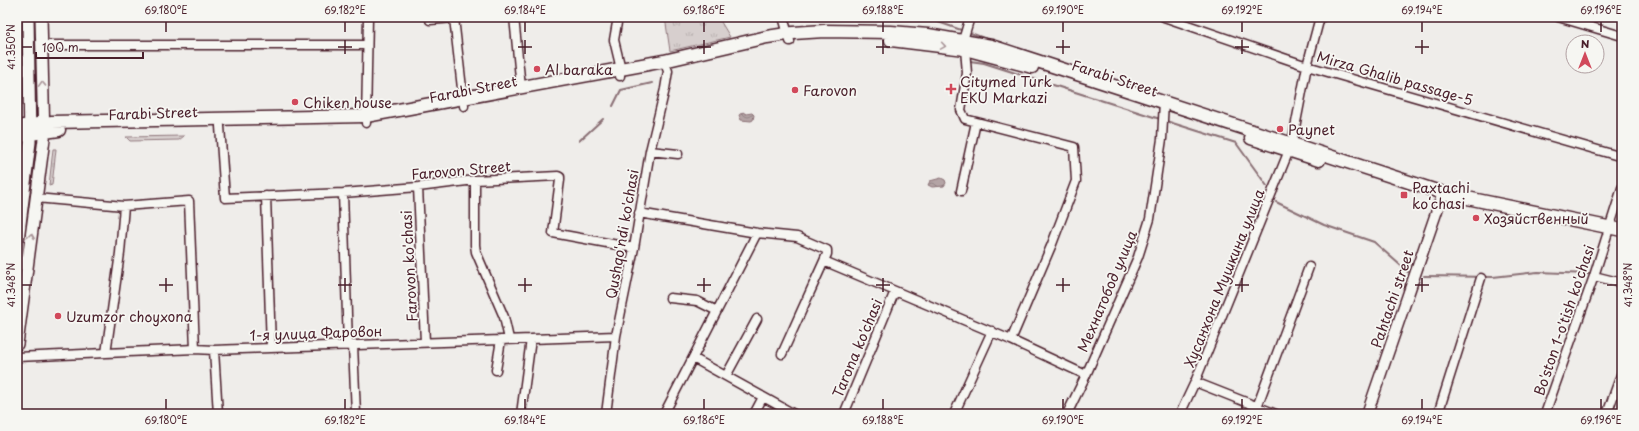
<svg xmlns="http://www.w3.org/2000/svg" width="1639" height="431" viewBox="0 0 1639 431" font-family="'Playpen Sans',sans-serif">
<style>
.grass{fill:url(#grass-tufts);stroke:#90777c}
.water{fill:url(#water-waves);stroke:#8a6f74}
.lines{fill:none;stroke-linecap:round;stroke-linejoin:round}
.stream{stroke:#8a6f74;stroke-width:2}
.minor-casing{stroke:#4a1f2b;stroke-width:11}
.tertiary-casing{stroke:#4a1f2b;stroke-width:13}
.secondary-casing{stroke:#4a1f2b;stroke-width:14}
.primary-casing{stroke:#4a1f2b;stroke-width:15}
.minor{stroke:#f6f6f2;stroke-width:8}
.tertiary{stroke:#f6f6f2;stroke-width:10}
.secondary{stroke:#f6f6f2;stroke-width:11}
.primary{stroke:#f6f6f2;stroke-width:12}
.oneway{stroke:#a99598}
.ticks{fill:none;stroke:#4a1f2b;stroke-width:1.5}
.poi-dot{fill:#d1495b;stroke:#f6f6f2;stroke-width:1.5}
.labels{text-anchor:middle;dominant-baseline:central;stroke-width:3.5;stroke-linejoin:round;paint-order:stroke}
.poi-label{font-size:14px;fill:#4a1f2b;stroke:#f6f6f2;text-anchor:start}
.street-label{font-size:14px;fill:#4a1f2b;stroke:#f6f6f2}
.neatline{fill:none;stroke:#4a1f2b;stroke-width:1.5}
.ticks-label{font-size:10px;text-anchor:middle;fill:#4a1f2b}
</style>
<defs>
<pattern id="grass-tufts" width="24" height="20" patternUnits="userSpaceOnUse"><rect width="24" height="20" fill="#d7cfce"/><path d="M3 7l-1-3M5 7V3M7 7l1-3M15 17l-1-3M17 17v-4M19 17l1-3" fill="none" stroke="#bab1b1"/></pattern>
<pattern id="water-waves" width="16" height="10" patternUnits="userSpaceOnUse"><rect width="16" height="10" fill="#b4a4a5"/><path d="M0 5q4-4 8 0t8 0" fill="none" stroke="#948587"/></pattern>
</defs>
<rect width="100%" height="100%" fill="#efedea"/>
<filter id="ink" filterUnits="userSpaceOnUse"><feTurbulence type="fractalNoise" baseFrequency=".025" numOctaves="2"/><feDisplacementMap in="SourceGraphic" scale="8" xChannelSelector="R" yChannelSelector="G"/><feConvolveMatrix kernelMatrix="1 2 1 2 8 2 1 2 1" color-interpolation-filters="sRGB"/></filter>
<g filter="url(#ink)">
<path class="grass" d="M665,17H718L730,37L670,51Z
M184,136L179,140L130,141L126,137Z
M53,149H56L52,185L49,186Z"/>
<path class="water" d="M743,112L746,114L752,113L754,115L753,120L751,121L741,120L739,115Z
M941,178L945,180L946,183L944,186L932,187L928,185L930,181Z"/>
<g class="lines">
<path class="stream" d="M924,17L964,31
M968,32L989,40
M970,61L984,63L1160,119
M613,106L621,90L652,83
M1166,121L1236,143L1267,186
M579,141L603,119
M1276,202L1324,225L1374,242L1408,272
M1424,276L1493,277L1538,272L1589,274"/>
<defs>
<path id="minor" d="M514,17L521,88
M618,17L614,40L620,65V76
M783,17L790,41
M970,17L964,37L967,73L961,110L965,119L1074,147L1076,181L1052,244L1011,340
M1164,17L1307,66L1622,157
M1558,17L1622,36
M430,20L454,18L464,106
M41,45H367
M366,123L368,17
M220,126L225,198L343,193L418,187L475,180L558,176L560,177V180L553,233L634,248
M650,151L678,154
M475,180V245L476,252L504,317L509,339
M418,187L425,342
M961,191L976,122
M343,193L348,345
M266,196L271,348
M36,198L124,206L189,201L195,349
M639,213L757,233L797,237L827,250V254L824,261L782,354
M824,261L1011,340L1086,375
M1594,276L1622,283
M670,298L697,301L717,311
M353,345L356,414
M214,350L218,414
M106,353L120,253L124,206
M17,357L195,349L214,350L616,336
M693,358L794,414
M496,370L501,340
M726,376L757,319
M1195,382L1276,414
M1257,407L1309,267
M521,414L531,339
M606,414L616,336L634,248L650,151L665,89L668,71L664,61
M664,414L757,233
M754,414L763,397
M844,414L895,291
M954,414L992,331
M1067,414L1086,375L1138,257L1150,219L1162,139L1164,101
M1180,414L1195,382L1292,143L1307,66L1320,17
M1438,414L1481,278
M1545,414L1594,276L1622,188
M1607,414L1622,372"/>
<path id="tertiary" d="M1367,414L1443,193"/>
<path id="secondary" d="M17,266L18,240L30,142L28,17
M17,344L44,139L41,17"/>
<path id="primary" d="M891,40L965,49L1032,67
M17,127L52,122L366,116L664,61L767,37L793,33L824,31L891,32L928,35L991,46L1443,193L1622,230
M17,137L30,134L59,130
M1251,138L1319,160"/>
</defs>
<use href="#minor" class="minor-casing"/>
<use href="#tertiary" class="tertiary-casing"/>
<use href="#secondary" class="secondary-casing"/>
<use href="#primary" class="primary-casing"/>
<use href="#minor" class="minor"/>
<use href="#tertiary" class="tertiary"/>
<use href="#secondary" class="secondary"/>
<use href="#primary" class="primary"/>
</g>
<defs><path id="oneway-chevron" d="M-2-3.5L2.5 0L-2 3.5" fill="none" stroke-width="1.6" stroke-linecap="round" stroke-linejoin="round"/></defs>
<g class="oneway">
<use href="#oneway-chevron" transform="translate(943 46) rotate(9)"/>
<use href="#oneway-chevron" transform="translate(42 84) rotate(-92)"/>
<use href="#oneway-chevron" transform="translate(31 236) rotate(-82)"/>
</g>
</g>
<path class="ticks" d="M166,22V32M345,22V32M525,22V32M704,22V32M883,22V32M1063,22V32M1242,22V32M1422,22V32M1601,22V32M345,40V54M525,40V54M704,40V54M883,40V54M1063,40V54M1242,40V54M1422,40V54M22,47H32M338,47H352M518,47H532M697,47H711M876,47H890M1056,47H1070M1235,47H1249M1415,47H1429M166,278V292M345,278V292M525,278V292M704,278V292M883,278V292M1063,278V292M1242,278V292M1422,278V292M22,285H32M159,285H173M338,285H352M518,285H532M697,285H711M876,285H890M1056,285H1070M1235,285H1249M1415,285H1429M1607,285H1617M166,399V409M345,399V409M525,399V409M704,399V409M883,399V409M1063,399V409M1242,399V409M1422,399V409M1601,399V409"/>
<g class="poi-dot">
<circle cx="537" cy="69" r="4"/>
<path d="M949 83h4v4h4v4h-4v4h-4v-4h-4v-4h4z"/>
<circle cx="795" cy="90" r="4"/>
<circle cx="295" cy="102" r="4"/>
<circle cx="1280" cy="129" r="4"/>
<rect x="1400" y="191" width="8" height="8" rx="2"/>
<circle cx="1476" cy="218" r="4"/>
<circle cx="58" cy="316" r="4"/>
</g>
<g class="labels">
<g class="poi-label">
<text x="545" y="69">Al baraka</text>
<text x="960" y="81">Citymed Turk<tspan x="960" dy="16">EKU Markazi</tspan></text>
<text x="803" y="90">Farovon</text>
<text x="303" y="102">Chiken house</text>
<text x="1288" y="129">Paynet</text>
<text x="1412" y="187">Paxtachi<tspan x="1412" dy="16">koʻchasi</tspan></text>
<text x="1484" y="218">Хозяйственный</text>
<text x="66" y="316">Uzumzor choyxona</text>
</g>
<g class="street-label">
<text transform="translate(1115 78) rotate(18)">Farabi Street</text>
<text transform="translate(1395 78) rotate(16)">Mirza Ghalib passage-5</text>
<text transform="translate(473 89) rotate(-11)">Farabi Street</text>
<text transform="translate(153 113) rotate(-2)">Farabi Street</text>
<text transform="translate(461 170) rotate(-5)">Farovon Street</text>
<text transform="translate(622 234) rotate(-80)">Qushqo'ndi ko'chasi</text>
<text transform="translate(409 266) rotate(-93)">Farovon ko'chasi</text>
<text transform="translate(1224 278) rotate(-68)">Хусанхона Мушкина улица</text>
<text transform="translate(1107 291) rotate(-67)">Мехнатобод улица</text>
<text transform="translate(1392 299) rotate(-71)">Pahtachi street</text>
<text transform="translate(1564 320) rotate(-71)">Bo'ston 1-o'tish ko'chasi</text>
<text transform="translate(316 333) rotate(-2)">1-я улица Фаровон</text>
<text transform="translate(857 348) rotate(-67)">Tarona ko'chasi</text>
</g>
</g>
<rect width="1639" height="431" fill="none" stroke="#f6f6f2" stroke-width="44"/>
<g transform="translate(1585 54)"><circle r="19" fill="#f6f6f2" stroke="#b1a0a2"/>
<path d="M0-3L7 15L0 10L-7 15Z" fill="#d1495b"/>
<text y="-6" font-size="11" font-weight="bold" text-anchor="middle" fill="#4a1f2b">N</text>
</g>
<path d="M36 52v6h107v-6" fill="none" stroke="#4a1f2b" stroke-width="2"/>
<text x="42" y="52" font-size="12" fill="#4a1f2b" stroke="#f6f6f2" stroke-width="3" paint-order="stroke">100 m</text>
<rect x="22" y="22" width="1595" height="387" class="neatline"/>
<g class="ticks-label">
<text x="166" y="14">69.180°E</text>
<text x="345" y="14">69.182°E</text>
<text x="525" y="14">69.184°E</text>
<text x="704" y="14">69.186°E</text>
<text x="883" y="14">69.188°E</text>
<text x="1063" y="14">69.190°E</text>
<text x="1242" y="14">69.192°E</text>
<text x="1422" y="14">69.194°E</text>
<text x="1601" y="14">69.196°E</text>
<text transform="translate(11 47) rotate(-90)" y="4">41.350°N</text>
<text transform="translate(11 285) rotate(-90)" y="4">41.348°N</text>
<text transform="translate(1628 285) rotate(-90)" y="4">41.348°N</text>
<text x="166" y="424">69.180°E</text>
<text x="345" y="424">69.182°E</text>
<text x="525" y="424">69.184°E</text>
<text x="704" y="424">69.186°E</text>
<text x="883" y="424">69.188°E</text>
<text x="1063" y="424">69.190°E</text>
<text x="1242" y="424">69.192°E</text>
<text x="1422" y="424">69.194°E</text>
<text x="1601" y="424">69.196°E</text>
</g>
</svg>
